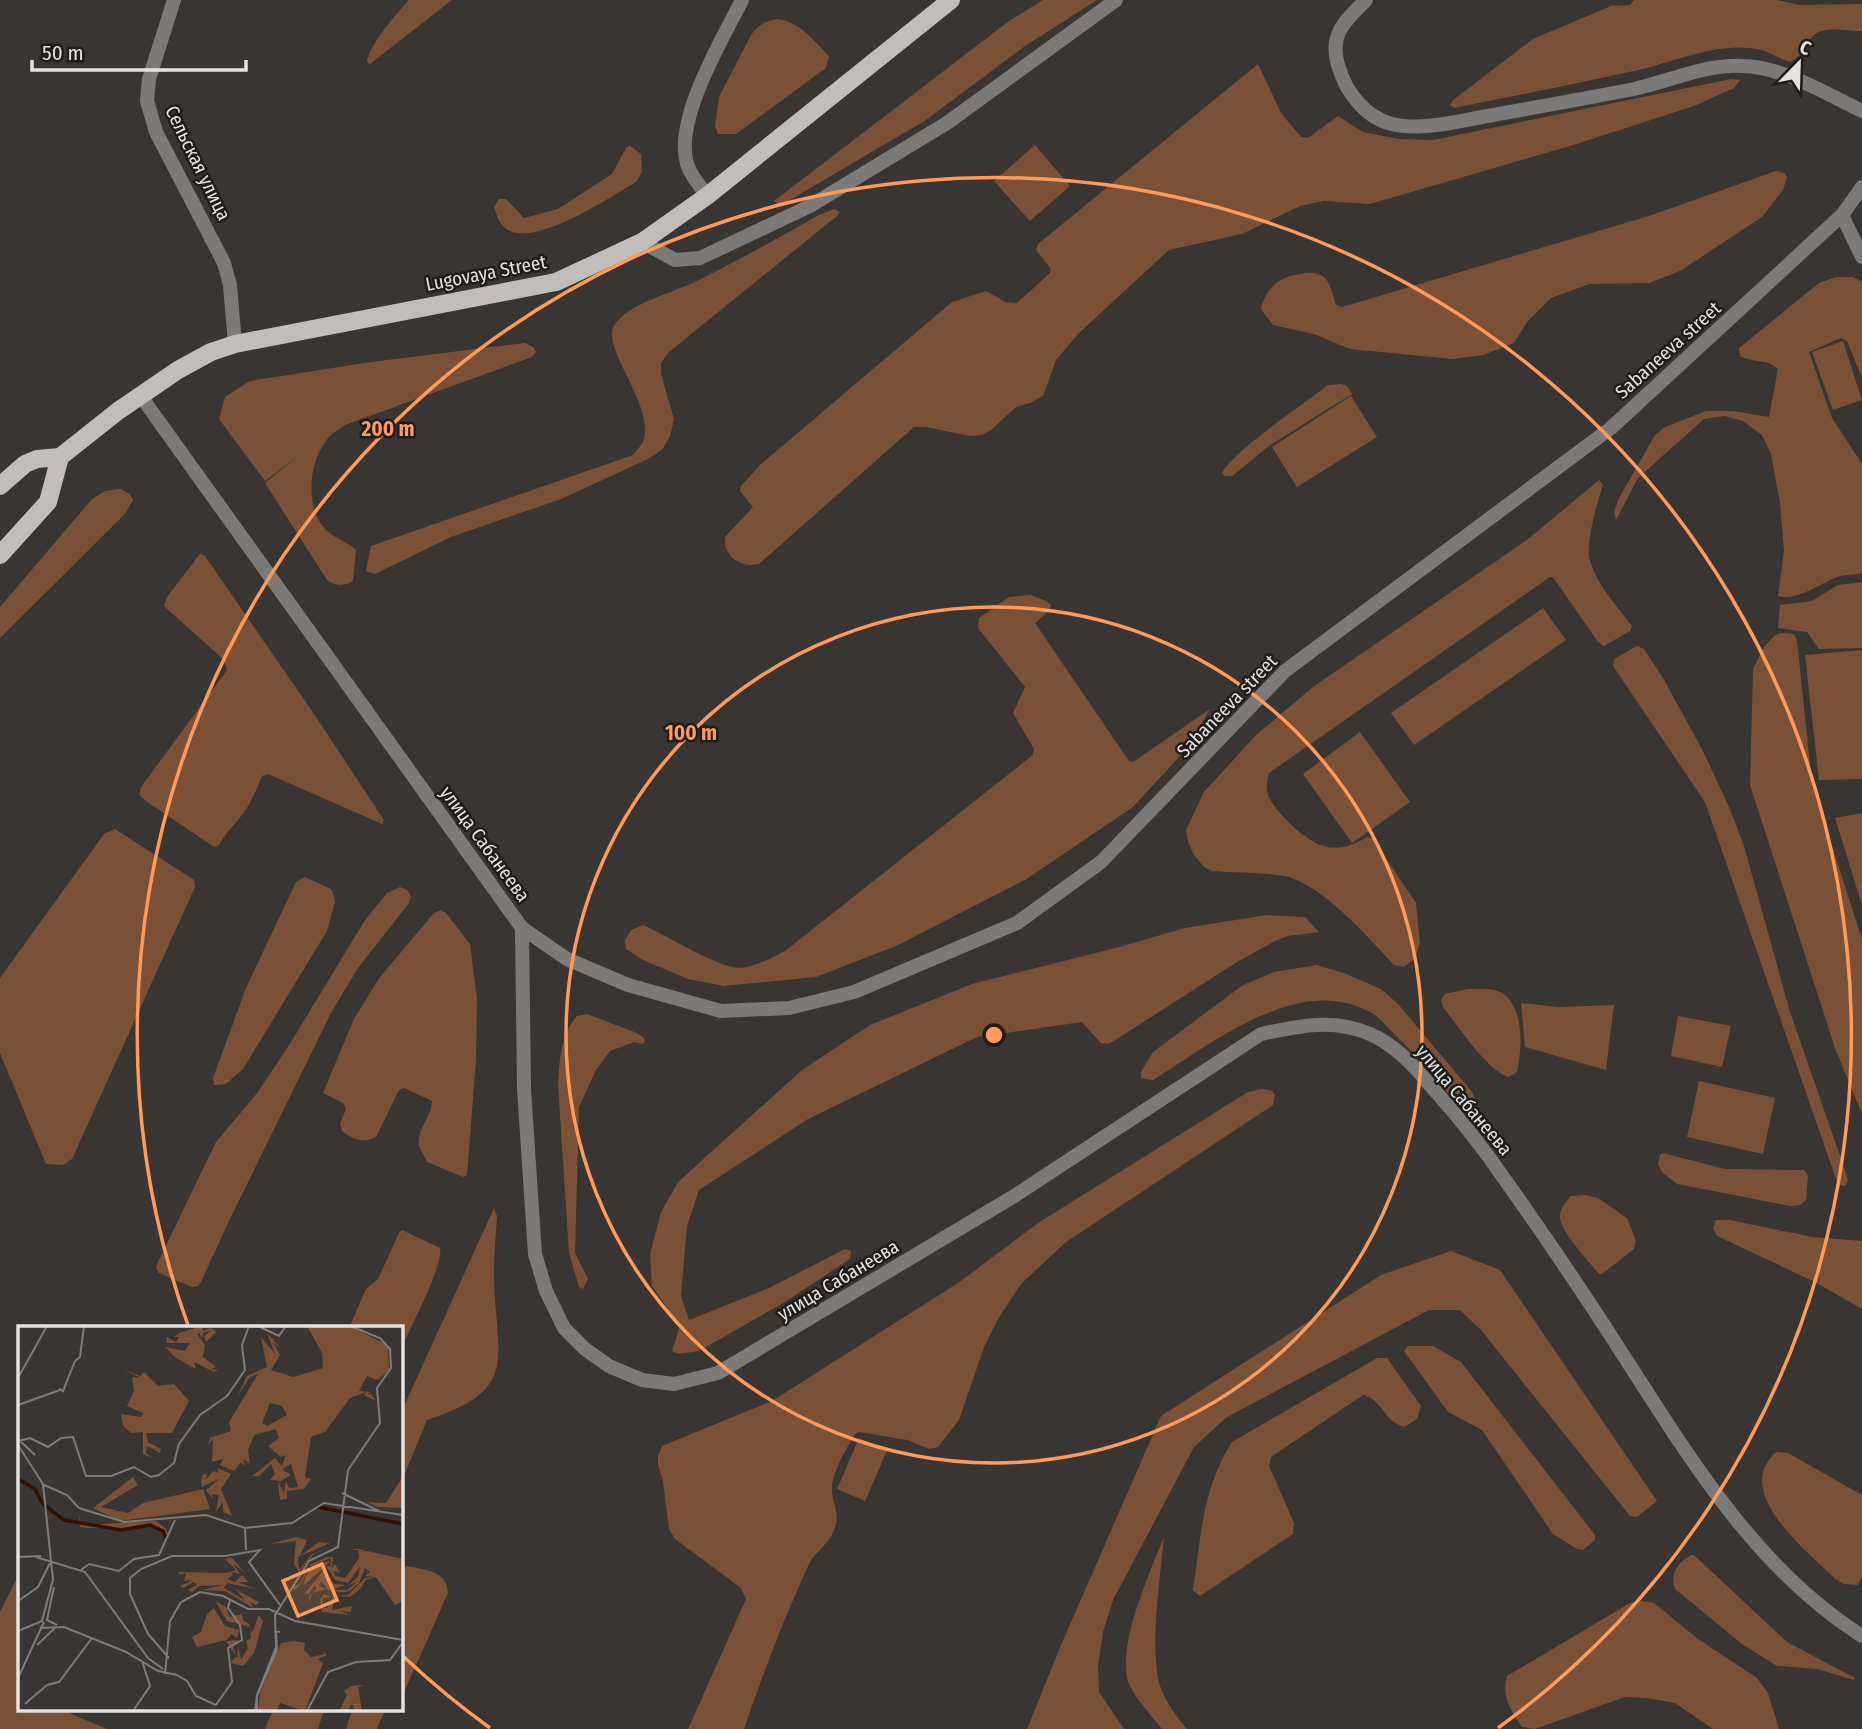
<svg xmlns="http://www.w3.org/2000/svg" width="1862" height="1729" viewBox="0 0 1862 1729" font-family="'Fira Sans Condensed',sans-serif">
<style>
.green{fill:#7a5137}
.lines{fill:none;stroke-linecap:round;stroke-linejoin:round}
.minor{stroke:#7c7a78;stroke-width:14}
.tertiary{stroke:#7c7a78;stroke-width:14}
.primary{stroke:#c2bdbb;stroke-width:18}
.ring{fill:none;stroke:#ff9b5a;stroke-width:3.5}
.labels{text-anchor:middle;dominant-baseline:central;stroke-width:5;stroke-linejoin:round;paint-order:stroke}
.street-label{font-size:19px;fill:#e5e3e1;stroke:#1f1d1c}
.inset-river{fill:none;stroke:#310;stroke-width:3.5}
.inset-road{fill:none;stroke:#7e7b78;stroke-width:2}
.view{fill:#ff9b5a;fill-opacity:0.15;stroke:#ff9b5a;stroke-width:3.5}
.inset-edge{fill:none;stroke:#e5e3e1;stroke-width:3.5}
.centre{fill:#ff9b5a;stroke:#1f1d1c;stroke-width:3.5}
.ring-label{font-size:21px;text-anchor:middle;font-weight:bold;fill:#ff9b5a;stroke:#1f1d1c;stroke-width:5;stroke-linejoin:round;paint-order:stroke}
</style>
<rect width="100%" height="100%" fill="#393532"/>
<path class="green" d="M409,0H452L370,64L367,62C369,45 397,13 409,0Z
M1043,0H1097L1025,46L926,120L785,203L779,204L774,201L1009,21Z
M1634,0H1778L1799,5L1862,4V31C1848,31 1822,25 1812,37C1802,50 1807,52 1790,62C1776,57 1765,49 1750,48C1712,44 1671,63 1634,71C1574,84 1514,96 1454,108L1450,105L1453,100L1533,39L1611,6L1630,5Z
M778,19C800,22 814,41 829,56L826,68L736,134H718L715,126L719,97L751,35C758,24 766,21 778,19Z
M1258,64L1281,113L1301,137L1308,138L1338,116L1363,132L1399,139L1433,140L1731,79L1740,80L1734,88L1694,106L1570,146L1370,204L1324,201L1300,206L1242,234L1169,250L1079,333L1056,360L1043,396L1030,403L1016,407L991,430L982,435L970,436L926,427H914L759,564C740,568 723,556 725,537L753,507L740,491L741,486L761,464L952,302L986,291L1006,302L1017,303L1050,273L1051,269L1036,250L1038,244Z
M1035,145L1070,186L1030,221L994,181Z
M630,146L641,154L642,172L636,182C610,197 536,247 508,230C499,225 497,216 494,207L499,199H506L524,218L558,209L612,174L626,148Z
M1776,171L1784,173L1787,177L1783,190L1762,217L1680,271L1649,283L1589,284L1551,298L1527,322L1514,343L1483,355L1452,359L1350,349L1314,334L1273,325L1261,309C1262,302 1268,290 1274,285C1283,275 1317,267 1326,279C1331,285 1333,297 1336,305L1342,307L1649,216Z
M834,209L840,212L837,216L669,352L661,363V374L674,419L670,436L662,450L648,459L561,499L451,537L375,574L366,571L371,546L633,455C636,451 641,446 643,442C656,406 601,349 614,326C626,304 675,292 697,281C738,260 779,238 819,215Z
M1836,277H1853L1862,282V378L1847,341L1841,338L1809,352L1832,418L1862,464V573C1853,575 1843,574 1835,578C1817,585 1798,601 1778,596L1784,551L1780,503L1771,454L1762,435L1743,421L1725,416L1704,419L1638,478L1616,520L1614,512L1619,498L1655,435L1665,427L1706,411H1733L1769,417L1778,369C1769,359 1752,363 1740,356L1739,348L1819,283Z
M1843,341L1862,400L1833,410L1812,352Z
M525,343L533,347L536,352L532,357L345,425C341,428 335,431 331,435C309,457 304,503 324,528C333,538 347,541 356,550L353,580C347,587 334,586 327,580L265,483L298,456L265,481L219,419L225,397L248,382L256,380L371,362Z
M1341,384L1347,386L1352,394L1269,446L1232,476H1225L1222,474C1227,455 1308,401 1328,385Z
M1351,396L1377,437L1297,487L1272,447Z
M1599,480L1603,485C1597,503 1585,544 1590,561C1597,585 1617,606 1632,626L1630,631L1604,646L1598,642L1553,577H1550L1269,773C1267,780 1266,788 1268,795C1274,811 1304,839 1320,845C1336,851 1353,846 1367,837L1373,839L1416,903L1420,943L1415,958L1404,967L1394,965C1369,938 1321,883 1284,876C1261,872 1236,873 1212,871L1204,867L1194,855L1188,842L1186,830L1204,792L1256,735L1313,687L1528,539Z
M120,489L130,494L133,500L125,514L0,638V607L92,499L105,491Z
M200,554L205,556L314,714L384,820L382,824L268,774L262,776C258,786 253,798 247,808C238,822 227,830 219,845L214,847L143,799L139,794L141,787L227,670L224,660L164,606L167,597Z
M1862,582V648L1819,649L1807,632L1778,628L1780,605L1812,601L1838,585Z
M1031,595L1046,601L1051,605L1050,610L1035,623L1129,761L1133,762L1210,709L1190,745L1133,807L1025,880L896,946L816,977L724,986L688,979L643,960L626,949L625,940L631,930L643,925C664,934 719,968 739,968C755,967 771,958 785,951L1033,755L1034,749L1013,713L1025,687L978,628L979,618L1009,597Z
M1543,608L1566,640L1414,745L1391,713Z
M1781,633L1794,634L1797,640L1812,784L1862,939V1114L1835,1048L1750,785L1753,669L1764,647L1774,636Z
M1637,646L1644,649L1663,678L1703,751L1730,809L1744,846L1790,1012L1846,1173L1848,1180L1845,1186L1840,1185L1836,1179L1705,802L1613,666L1614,659Z
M1862,650V779L1819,780L1805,655Z
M1360,732L1410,802L1352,843L1303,774Z
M1862,813V905L1835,818Z
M115,829L194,880L195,887L72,1159L63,1165L46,1164L0,1053V978L104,834Z
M305,877L331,889L333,893L335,902L327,931L243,1069L226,1084L214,1085L213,1078L246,988L296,882Z
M400,887L407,890L411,896L409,903L358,968L331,1013L228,1223L201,1282L198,1286L192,1287L159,1273L156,1268L157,1264L216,1142L258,1092L291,1042L365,920L387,893Z
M441,910L446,913L470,944L477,999L476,1060L467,1175L463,1177L427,1162C425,1157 421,1151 419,1146C416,1130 432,1116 432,1101L404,1088L399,1090L376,1137C364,1144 352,1139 342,1131L340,1124L346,1109L343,1103L323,1093L354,1019L380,977L434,913Z
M1267,915L1305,917L1319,932L1288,936L1275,941L1237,962L1109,1044L1101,1043L1082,1022L977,1037L808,1119L699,1190L687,1226L681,1296L689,1320L769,1288L845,1249L851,1251L850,1259L785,1302L699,1351L679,1354L672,1351L680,1326L652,1286L650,1254L661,1212L678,1182L802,1070L870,1025L972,984L1123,946L1185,928Z
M1316,965L1344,973L1381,989L1398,1004L1473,1093L1475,1102L1466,1111L1462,1109C1440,1084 1419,1057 1394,1034C1388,1028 1382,1020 1375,1015C1303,969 1213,1043 1153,1080L1141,1078V1072L1153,1052L1243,985L1274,972Z
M1468,989C1479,989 1497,987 1506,996C1524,1013 1522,1049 1517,1072L1509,1077C1487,1071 1458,1026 1443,1007L1441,1000L1445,994Z
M1521,1003L1559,1007L1614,1005L1606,1070L1525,1047Z
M587,1014L637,1033L644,1038L645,1041L643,1044L634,1042L610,1051L596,1070L579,1107L575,1253L588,1279L583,1289L579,1287L569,1253L558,1085C559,1063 561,1033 577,1016Z
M1678,1016L1731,1026L1722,1067L1671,1056Z
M1699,1081L1775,1098L1763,1154L1687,1137Z
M1263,1089L1272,1091L1275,1095L1273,1105L1066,1242L1021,1284L998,1319L984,1347L959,1420L938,1447L929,1449L907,1440L859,1432L854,1435C846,1451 832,1471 832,1489C832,1505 841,1511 834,1530C829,1544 815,1552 809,1564C784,1618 763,1673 744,1729H688L746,1599L741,1588L675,1539L669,1529L663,1481L658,1465V1456L662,1446L772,1401L958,1283L1038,1223L1248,1092Z
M1663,1153L1725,1169L1804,1170L1808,1176L1806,1200L1800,1205L1790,1206L1677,1184L1662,1172L1658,1164L1660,1155Z
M1585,1195L1598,1198L1627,1218L1636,1241L1634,1249L1602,1274H1599C1589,1261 1559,1231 1560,1216C1560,1208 1566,1202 1571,1196Z
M494,1208L497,1216C496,1237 493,1260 494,1281C497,1361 519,1390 427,1420L401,1483V1413Z
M1716,1220H1729L1813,1237L1862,1241V1309L1815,1282L1717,1236L1713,1228Z
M402,1230L440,1248C444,1264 409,1331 401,1349V1328H349L366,1289L378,1279L399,1233Z
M1451,1251L1500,1270L1657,1501L1637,1517L1630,1516L1481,1330L1460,1310H1429L1227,1417L1194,1447L1113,1600L1103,1632L1098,1666L1099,1692L1124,1729H1027L1061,1645L1161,1416L1381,1275Z
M1408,1346H1433L1461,1362L1595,1535V1540L1583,1550L1577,1549L1553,1534L1482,1430L1448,1412L1404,1351Z
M1377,1358H1387L1421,1406L1417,1419L1404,1427C1383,1421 1383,1400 1363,1395L1271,1457L1269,1466L1294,1523L1293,1534L1200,1596L1193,1590C1201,1537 1202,1489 1232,1442Z
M859,1438L887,1451L865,1501L837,1489Z
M1776,1452L1788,1453L1862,1495V1577L1857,1585L1844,1584L1835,1579C1807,1550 1731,1493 1776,1452Z
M1164,1537C1160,1581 1152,1628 1157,1672C1159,1693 1174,1714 1187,1729H1162C1152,1716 1132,1695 1128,1681C1117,1644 1150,1572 1164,1537Z
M1691,1555H1694L1787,1642L1855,1678L1854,1680L1817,1669L1777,1666L1742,1644L1675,1589C1670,1573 1677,1563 1691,1555Z
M406,1566C425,1570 447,1570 448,1593L401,1699V1570Z
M19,1574V1710H62L107,1729H0V1612Z
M1640,1601L1654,1603L1698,1639L1757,1678L1768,1693L1779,1729H1713L1675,1703L1647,1698L1625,1697L1535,1729L1522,1727C1510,1709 1502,1698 1507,1676L1630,1603Z
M273,1710H324L318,1729H265Z
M352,1710H385L377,1729H346Z"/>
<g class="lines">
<path class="minor" d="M174,0L149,79L147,101L156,132L224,263L230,285L235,344
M1366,0C1344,22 1328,35 1339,68C1346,92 1366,118 1392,124C1419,131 1454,122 1482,117C1532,108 1583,99 1634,89C1670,81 1706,64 1743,66C1784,67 1826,94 1862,111
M707,196C700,186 691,176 687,164C674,119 722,40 742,0
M1842,215L1862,187
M642,242L675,260L700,258L810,206L947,123L1116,0
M522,928L567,959L628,985L721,1011L789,1008L854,992L1017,923L1101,862L1285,671L1611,428L1842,215L1862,257"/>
<path class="tertiary" d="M140,395L522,928L524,1089L535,1254L546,1291L564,1328L585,1349L609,1366L642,1380L674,1384L718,1373L1016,1195L1261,1034C1298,1026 1333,1018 1370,1034C1398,1046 1417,1070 1437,1093C1463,1122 1486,1152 1508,1184C1546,1238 1583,1292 1618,1347C1686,1452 1754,1568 1862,1636"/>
<path class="primary" d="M0,486L25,464L37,459L60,457L118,411L178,370L211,352L235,344L556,282L642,242L707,196L951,0
M0,555L48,502L60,457"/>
</g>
<g class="ring">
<circle cx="994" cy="1035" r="428"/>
<path d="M490 1728A857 857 0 0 1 404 1657M189 1328A857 857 0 1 1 1498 1728"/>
</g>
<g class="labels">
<g class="street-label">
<text transform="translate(198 163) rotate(64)">Сельская улица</text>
<text transform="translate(486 273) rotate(-11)">Lugovaya Street</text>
<text transform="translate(1668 350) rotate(-42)">Sabaneeva street</text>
<text transform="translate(1227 706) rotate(-46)">Sabaneeva street</text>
<text transform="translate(485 844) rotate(54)">улица Сабанеева</text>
<text transform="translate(1464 1100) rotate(50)">улица Сабанеева</text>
<text transform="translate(838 1280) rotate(-31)">улица Сабанеева</text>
</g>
</g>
<g transform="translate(18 1326)">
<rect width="385" height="385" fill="#393532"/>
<path d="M184,0L185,5L193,2L198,6L188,16L186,10L194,4L185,7L184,13L182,7L179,8L187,19L185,31L198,41L193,43L200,44L196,46L176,36L178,43L158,32L147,21L167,25L172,17H149L148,11L158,16L161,11H156L161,7ZM289,0H331L370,19L371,44L360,54L349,50L341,65L353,66L349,68H353L358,75L346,69L348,66L332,72L307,106L293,111L287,151L293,153L286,163L269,165V173L262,174L260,156L266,167L268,155L271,162L280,161L273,138L264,143L273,149L263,155L252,154L257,148L253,138L241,150H234L257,132L264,140L268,129L263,131L250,120L261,112L258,103L236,109L230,124L232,138L225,133L227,140L223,136L216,145L202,139L205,133L194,136L195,113L190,119L192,112L213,105L211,96L240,48L232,51L219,71L229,50L249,41L243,11L257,28L249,7L263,22L255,16L262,29L253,44L275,51L305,42L304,27ZM252,77L264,80L269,89L249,100L244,97ZM104,43L122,50L126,46L140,60L156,58L171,75L154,107H128L130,116L143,123L142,127L129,120L128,127L134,132L125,128V106L113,107L105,100L103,88L123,91L125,87L109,80L116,65L114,51L123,52ZM199,142L213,148L203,163L214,190L205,186V176L198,186L201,169L194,168L195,173L188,164L201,153L183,161L184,149L189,148L188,154L195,145L201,147ZM385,150V182L360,181L348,176L368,177ZM115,151L120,159L83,181L110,187L125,177L185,163L192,183L102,195L75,182ZM61,187L63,198L76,201L83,198L138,195L148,203L151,213L136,199L110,202H69L62,201ZM278,211L289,214L282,230L301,216L312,217L280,231L281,244L294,228L314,221L296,228L281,246L276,238L275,247L278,215L252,218ZM340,223L385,233V275L377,279L358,251L348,254L341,264L332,271L315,270L330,269L347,252L358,251L347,250L352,246L347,242L341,257L333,264L328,266H322L310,264L303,254L301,260L308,263L294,267L291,277V270L299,262L296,260L291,268H286L306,244L316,258L328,259L313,264H329L340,255L329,260L340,251L342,240L330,257L317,254L308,240L313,241L312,236L285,260L288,249L298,239L311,235L314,237L312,232L294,240H291L283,258L277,264L273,261L282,258L291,239L309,231H315L314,243L317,238L322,247L315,245L318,250L327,252L341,232L340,224H331ZM214,232L228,248L215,237L222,248L213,246L215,249L209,253L217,256L224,249L230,256H220L237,263L209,257L206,262L228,275L217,263L241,276L238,279L230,275L233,277L235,282L207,265L183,264L206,259L181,260L174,266L170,264L179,259L176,256L165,262L162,260L175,254L166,255L168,247L162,249L160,246L209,247L218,244L207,233ZM306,268L313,271L305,272L304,280L309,282L314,272L318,273L324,277L316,275L314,284L334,280L333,286L322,285L333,289L304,286L302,274ZM197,275L208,281L211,291L224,288L225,294L231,298L234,307L241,289L245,295L236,327L225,340L213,337L218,330L208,315L221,314L215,320L219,333L220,319L223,334L230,322L228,314L233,313L232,301L209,295ZM196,282L207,300L221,304L219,312L213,308L209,314L179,321L174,311L183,306L189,288ZM276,315L287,317L286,324L293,331L308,328L301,323L308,327V330L300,333L305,337L287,385L262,377L259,385H240L242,367L263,317ZM346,359L340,361L344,385H337L334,378L329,385H321L329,369L326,365L333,360Z" fill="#7a5137" fill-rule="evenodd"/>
<path class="inset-river" d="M0,153L17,163L25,178L46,194L103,204L132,199L145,205L148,212M300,181L385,198"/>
<path class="inset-road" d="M240,0L261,10L268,0M57,35L62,31L66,0M0,52L29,0M41,63L45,65L57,35M0,79L42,64M0,113L17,129M1,115L12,112L30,121L43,112L55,111L68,150H93L116,141L133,151L141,149L156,137L161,118L182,89L209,70L227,44L224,19L231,0M0,119L25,158L35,254L24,295L0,305M24,158L49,169L61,182L106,196L188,189L227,202L274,197L306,177L385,189M324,167L361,185M227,202L228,224M0,231L23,230M18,231L67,246L130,332L145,343M63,244L71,238L101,245L116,233L141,229L157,194M36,261L29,294L39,299M0,275L20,261L32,237M22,302L46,301L108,326L140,345L159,349M19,319L38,301M151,332L130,308L112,268V252L123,243L154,230H207L242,224L231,236L262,279M147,348L152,295L163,276L182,266L205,270L230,283H251L277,295L385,314M157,348L169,355L178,370L198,379M0,352L26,296M7,378L29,359L41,356L74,312M198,379L214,356L210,322L224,314L222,299L210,282L212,274M115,385L132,360L124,335M237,385L239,369L258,321L257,289L291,235L320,221L330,144L362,97L359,62L373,42L372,23L362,12L332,0M239,385V370L259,324L258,305L262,306M289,385L310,346L338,336L372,334L385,316"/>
<path class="view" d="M304,238L319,274L280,290L265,255Z"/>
<rect width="385" height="385" class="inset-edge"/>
</g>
<circle cx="994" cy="1035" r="10" class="centre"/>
<g class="ring-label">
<text x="388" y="436">200 m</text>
<text x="691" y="740">100 m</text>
</g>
<g transform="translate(1799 63) rotate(23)" stroke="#1f1d1c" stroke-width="5" paint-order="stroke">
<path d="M0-5L12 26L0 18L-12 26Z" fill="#e5e3e1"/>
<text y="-10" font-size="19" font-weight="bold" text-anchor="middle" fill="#e5e3e1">С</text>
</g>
<path d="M32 60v10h214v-10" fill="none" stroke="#e5e3e1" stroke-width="3.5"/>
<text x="42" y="60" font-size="21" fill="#e5e3e1" stroke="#1f1d1c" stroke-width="5" paint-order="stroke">50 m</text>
</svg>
